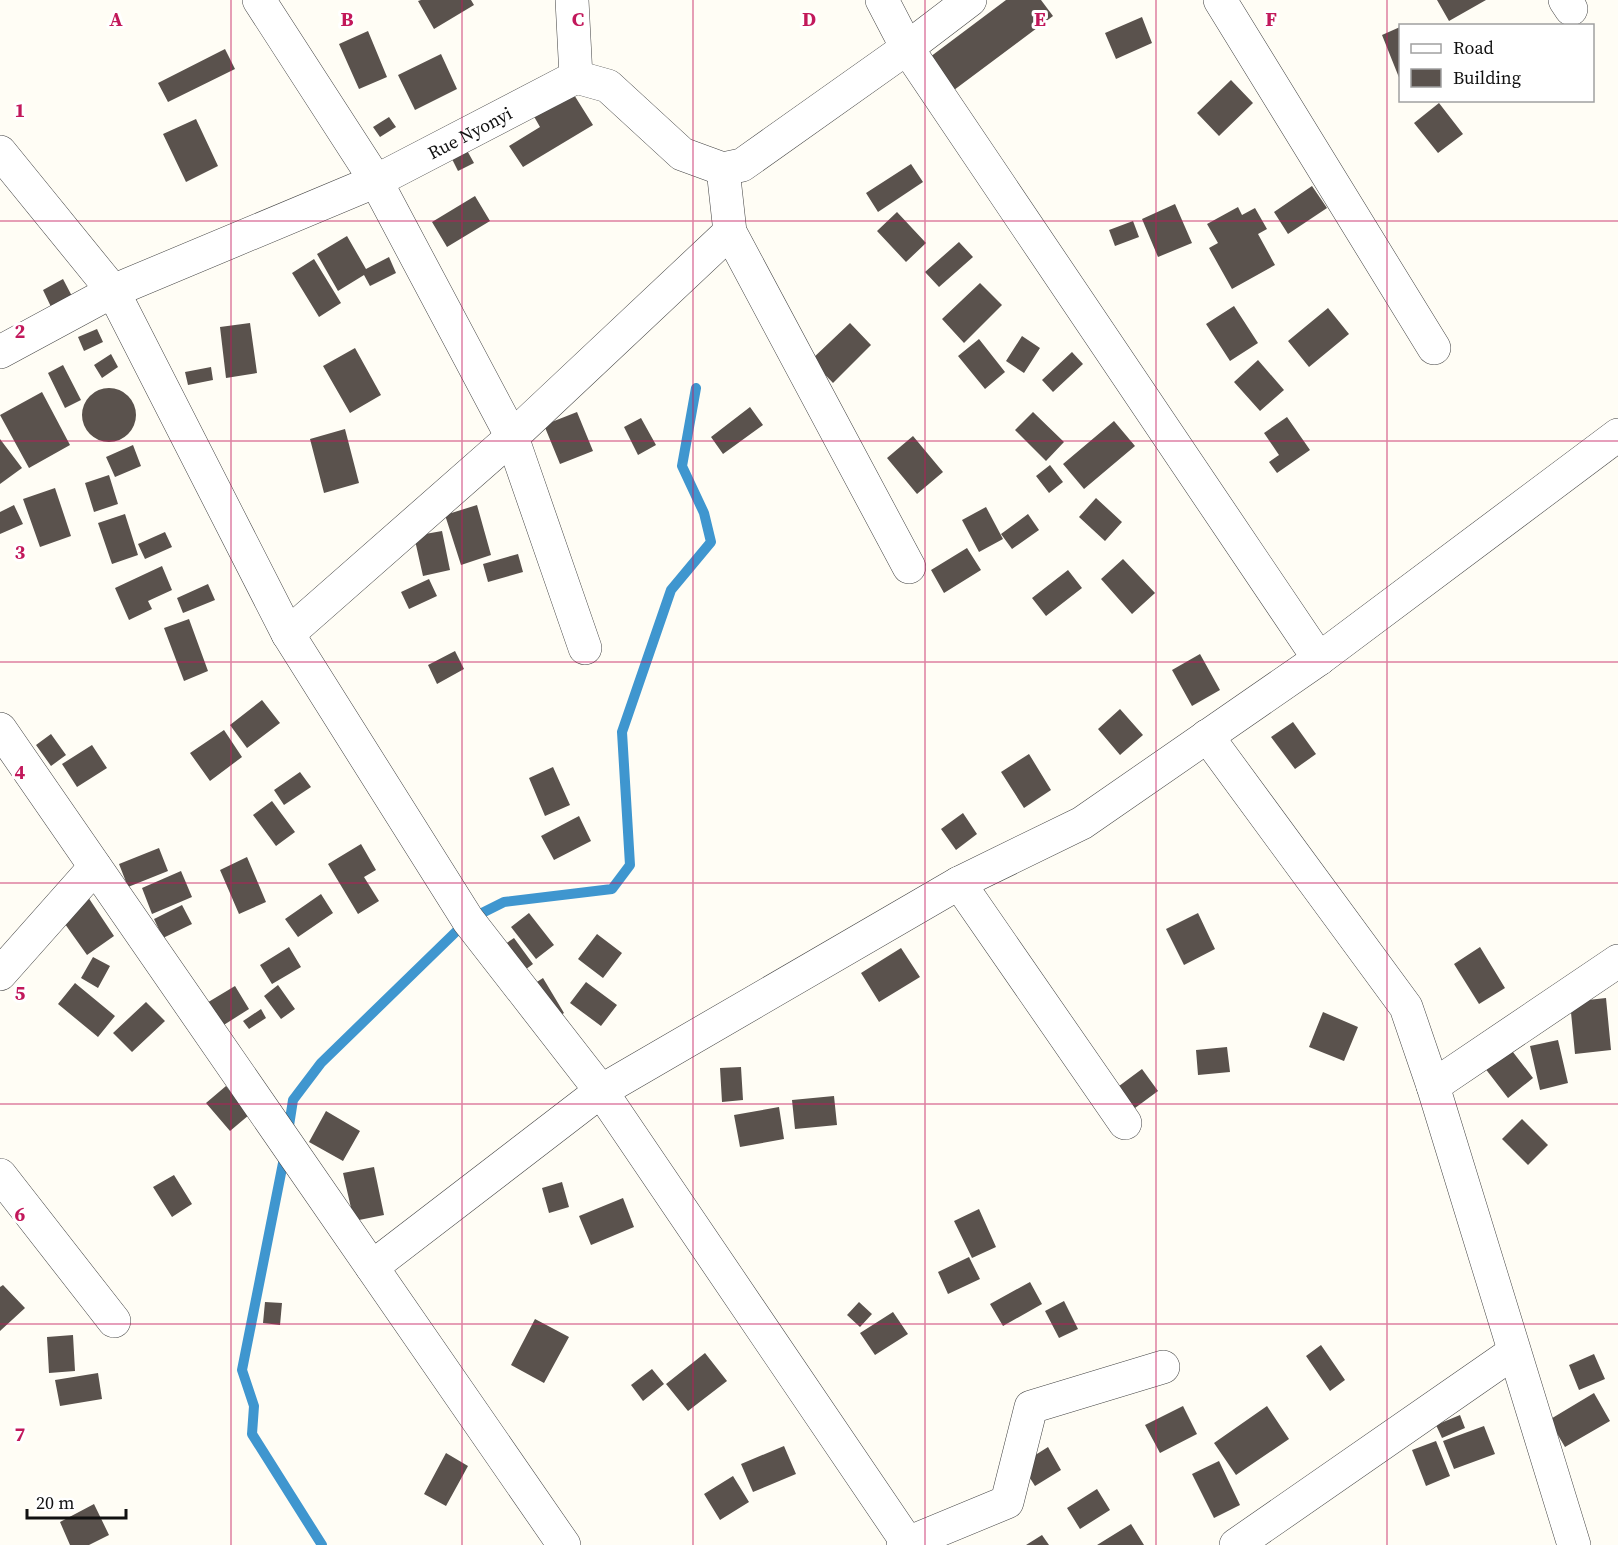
<svg xmlns="http://www.w3.org/2000/svg" width="1618" height="1545" viewBox="0 0 1618 1545" font-family="'Source Serif 4',serif">
<style>
.lines{fill:none;stroke-linecap:round;stroke-linejoin:round}
.stream{stroke:#3f96cf;stroke-width:10}
.building{fill:#5a524d}
.minor-casing{stroke:#444;stroke-width:34}
.minor{stroke:#fff;stroke-width:33}
.grid{fill:none;stroke:#c2185b;stroke-width:1.5;stroke-opacity:0.55}
.labels{text-anchor:middle;dominant-baseline:central;stroke-width:6;stroke-linejoin:round;paint-order:stroke}
.street-label{font-size:18px;fill:#111;stroke:#fff}
.grid-label{font-size:20px;text-anchor:middle;font-weight:bold;fill:#c2185b;stroke:#fff;stroke-width:6;stroke-linejoin:round;paint-order:stroke}
</style>
<rect width="100%" height="100%" fill="#fffdf5"/>
<g class="lines">
<path class="stream" d="M288,1132L293,1100L321,1063L468,920L504,902L612,889L630,865L622,732L671,590L711,542L704,513L682,466L696,388
M285,1153L242,1370L254,1406L252,1434L322,1545"/>
</g>
<path class="building" d="M421,0H471L474,5L434,29L418,1Z
M1006,0H1041L1053,16L950,93L926,60Z
M1437,0H1486L1449,21Z
M1142,17L1152,43L1116,59L1105,33Z
M1400,27V80L1382,35Z
M368,31L387,77L359,89L339,44Z
M225,49L235,69L168,102L158,83Z
M441,54L457,89L415,110L398,75Z
M1231,80L1253,103L1219,136L1197,113Z
M571,90L593,125L523,167L509,146L540,127L532,113Z
M1439,103L1463,134L1438,153L1414,123Z
M389,117L396,127L380,137L373,127Z
M196,119L218,166L186,182L163,134Z
M464,145L474,163L458,171L449,153Z
M911,164L923,182L878,212L866,193Z
M1312,186L1327,208L1288,234L1274,212Z
M475,196L490,221L447,247L432,222Z
M1175,204L1192,243L1158,257L1142,219Z
M1238,207L1242,215L1255,208L1267,229L1258,234L1275,265L1232,289L1209,248L1218,243L1207,224Z
M897,212L926,243L906,262L877,231Z
M1133,221L1139,237L1115,246L1109,230Z
M347,236L366,269L389,257L396,273L370,286L364,275L338,291L317,254Z
M959,242L973,257L939,287L925,272Z
M314,259L341,303L319,317L292,273Z
M63,279L74,300L53,311L43,290Z
M980,283L1002,305L964,343L942,319Z
M1234,306L1258,343L1230,361L1206,324Z
M1328,308L1349,334L1309,367L1288,341Z
M250,323L257,373L226,378L220,327Z
M850,323L871,345L833,383L811,360Z
M97,329L103,342L84,351L78,337Z
M1022,336L1040,348L1024,373L1006,361Z
M979,339L1005,372L985,389L958,356Z
M355,348L381,395L350,413L323,366Z
M1072,352L1083,364L1053,392L1042,380Z
M111,354L118,367L102,378L94,365Z
M1258,360L1284,390L1260,411L1234,382Z
M63,365L81,400L65,408L48,373Z
M211,367L213,380L188,385L185,372Z
M82 415a27 27 0 1 1 54 0a27 27 0 1 1-54 0Z
M42,392L70,445L29,468L0,415Z
M750,407L763,425L723,454L711,437Z
M577,412L593,451L560,464L544,425Z
M1033,412L1064,442L1046,461L1015,430Z
M1287,417L1310,450L1277,473L1269,462L1279,455L1264,433Z
M641,418L656,445L638,455L624,427Z
M1114,421L1135,446L1084,489L1063,464Z
M345,429L359,483L324,493L310,439Z
M913,436L943,472L917,494L887,458Z
M0,439L22,468L0,484Z
M133,445L141,466L115,477L106,457Z
M1050,465L1063,482L1049,493L1036,476Z
M109,475L118,504L94,512L85,483Z
M55,488L71,536L40,547L23,499Z
M1096,498L1122,522L1105,541L1079,517Z
M14,505L23,524L0,534V512Z
M477,505L491,555L461,565L445,515Z
M986,507L1003,539L979,552L962,520Z
M125,514L138,555L112,564L98,523Z
M1028,514L1039,530L1012,549L1001,534Z
M442,531L450,570L423,576L414,536Z
M165,532L172,547L145,559L138,544Z
M967,548L981,570L944,593L931,570Z
M518,554L523,572L488,582L483,564Z
M1123,559L1155,593L1132,614L1101,579Z
M162,566L172,590L148,601L152,609L129,620L115,588Z
M1068,570L1082,588L1046,616L1032,598Z
M429,579L437,596L409,609L401,592Z
M208,584L215,600L183,613L177,598Z
M189,619L208,671L184,681L164,628Z
M455,651L464,669L437,684L428,665Z
M1200,654L1220,690L1192,706L1172,670Z
M262,700L280,723L247,748L230,725Z
M1120,709L1143,735L1120,755L1098,729Z
M1293,722L1316,754L1295,769L1271,737Z
M224,730L242,757L210,781L190,753Z
M51,734L66,755L51,766L36,745Z
M92,745L107,768L77,787L62,764Z
M1029,754L1051,790L1024,808L1001,772Z
M553,767L570,805L545,816L529,778Z
M300,772L311,787L284,805L274,790Z
M272,801L295,832L276,846L253,815Z
M963,813L977,834L956,850L941,829Z
M579,816L591,841L554,860L541,836Z
M361,844L376,870L364,877L379,901L358,914L328,864Z
M159,848L168,871L128,887L119,864Z
M247,857L266,902L239,914L220,870Z
M181,871L192,897L152,914L142,888Z
M321,894L333,913L298,937L285,919Z
M88,897L114,936L87,955L60,917Z
M182,905L192,924L163,938L154,919Z
M529,913L554,945L536,959L511,927Z
M1198,913L1215,949L1184,965L1166,929Z
M597,934L622,953L603,978L578,959Z
M514,938L533,964L514,978L495,951Z
M289,947L301,967L272,984L260,965Z
M1480,947L1505,988L1479,1004L1454,964Z
M901,948L920,977L879,1002L861,973Z
M93,957L110,966L98,988L81,978Z
M543,978L564,1013L550,1022L529,987Z
M586,982L617,1005L601,1026L570,1003Z
M75,983L115,1016L98,1037L58,1004Z
M278,985L295,1009L281,1019L264,996Z
M235,986L249,1009L219,1028L205,1004Z
M1606,998L1611,1050L1575,1054L1570,1002Z
M146,1002L165,1021L132,1052L113,1033Z
M261,1009L266,1018L249,1029L243,1021Z
M1323,1012L1358,1027L1344,1061L1309,1047Z
M1558,1040L1568,1083L1540,1090L1530,1046Z
M1506,1043L1533,1078L1508,1098L1481,1063Z
M1227,1047L1230,1072L1198,1075L1196,1050Z
M741,1067L743,1100L722,1102L720,1068Z
M1142,1069L1158,1091L1131,1111L1115,1089Z
M226,1086L249,1115L230,1131L206,1103Z
M834,1096L837,1125L795,1129L792,1100Z
M779,1107L784,1139L740,1147L734,1115Z
M326,1111L360,1131L343,1161L309,1142Z
M1522,1119L1548,1145L1528,1165L1502,1139Z
M374,1167L384,1215L354,1221L343,1173Z
M174,1175L192,1204L172,1217L153,1187Z
M562,1182L569,1207L549,1213L542,1188Z
M623,1198L634,1227L591,1245L579,1216Z
M979,1209L996,1247L972,1258L954,1221Z
M969,1257L980,1279L948,1294L938,1272Z
M1030,1282L1042,1304L1003,1326L990,1304Z
M3,1285L25,1308L0,1331V1287Z
M1064,1301L1078,1329L1059,1338L1045,1311Z
M265,1302L282,1303L280,1325L263,1323Z
M859,1302L872,1314L860,1327L847,1315Z
M893,1312L908,1334L875,1355L860,1333Z
M535,1319L569,1337L544,1383L511,1365Z
M73,1335L75,1371L49,1373L47,1337Z
M1321,1345L1345,1380L1330,1391L1306,1356Z
M705,1353L727,1381L688,1411L666,1384Z
M1594,1354L1605,1379L1579,1390L1569,1365Z
M652,1369L664,1384L643,1401L631,1385Z
M98,1373L102,1399L60,1406L55,1380Z
M1594,1393L1610,1421L1565,1447L1549,1420Z
M1183,1406L1197,1434L1160,1453L1145,1425Z
M1267,1406L1289,1439L1236,1475L1214,1443Z
M1460,1415L1465,1428L1442,1438L1436,1425Z
M1484,1426L1495,1454L1454,1469L1443,1441Z
M1436,1441L1450,1476L1426,1486L1412,1450Z
M784,1446L796,1474L753,1492L741,1464Z
M1048,1447L1061,1470L1035,1486L1021,1464Z
M446,1453L468,1466L446,1506L424,1494Z
M1219,1461L1240,1505L1214,1518L1192,1474Z
M733,1476L749,1502L720,1520L704,1494Z
M1097,1489L1110,1510L1080,1529L1067,1508Z
M94,1504L109,1535L89,1545H70L60,1522Z
M1131,1524L1144,1545H1097Z
M1042,1535L1049,1545H1026Z"/>
<g class="lines">
<defs>
<g id="minor">
<path d="M259,0L376,181L512,437L585,648"/>
<path d="M572,0L576,77"/>
<path d="M882,0L907,48L1319,659"/>
<path d="M1220,0L1434,348"/>
<path d="M1565,0L1571,9"/>
<path d="M0,152L113,291L288,634L468,920L601,1091L909,1545"/>
<path d="M723,169L730,232L909,567"/>
<path id="s1" d="M0,352L113,291L376,181L576,77L608,86L682,154L723,169L742,165L907,48L970,0"/>
<path d="M288,634L512,437L730,232"/>
<path d="M0,729L564,1545"/>
<path d="M1207,736L1406,1007L1433,1086L1574,1545"/>
<path d="M959,883L1125,1123"/>
<path d="M0,974L95,867"/>
<path d="M1433,1086L1618,961"/>
<path d="M0,1175L114,1321"/>
<path d="M372,1267L601,1091L959,883L1082,823L1319,659L1618,435"/>
<path d="M903,1545L1007,1502L1031,1407L1163,1367"/>
<path d="M1236,1545L1514,1352"/>
</g>
</defs>
<use href="#minor" class="minor-casing"/>
<use href="#minor" class="minor"/>
</g>
<path class="grid" d="M231,0V1545M462,0V1545M693,0V1545M925,0V1545M1156,0V1545M1387,0V1545M0,221H1618M0,441H1618M0,662H1618M0,883H1618M0,1104H1618M0,1324H1618"/>
<g class="labels">
<g class="street-label">
<text stroke="none"><textPath href="#s1" startOffset="519">Rue Nyonyi</textPath></text>
</g>
</g>
<g class="grid-label">
<text x="116" y="26">A</text>
<text x="347" y="26">B</text>
<text x="578" y="26">C</text>
<text x="809" y="26">D</text>
<text x="1040" y="26">E</text>
<text x="1271" y="26">F</text>
<text x="20" y="117">1</text>
<text x="20" y="338">2</text>
<text x="20" y="559">3</text>
<text x="20" y="779">4</text>
<text x="20" y="1000">5</text>
<text x="20" y="1221">6</text>
<text x="20" y="1441">7</text>
</g>
<rect x="1399" y="24" width="195" height="78" fill="#ffffff" stroke="#a0a0a0" stroke-width="1.5"/>
<rect x="1411" y="44" width="30" height="9" fill="#ffffff" stroke="#a0a0a0" stroke-width="1.5"/>
<text x="1453" y="54" font-size="18" fill="#111111">Road</text>
<rect x="1411" y="69" width="30" height="18" fill="#5a524d" stroke="#a0a0a0" stroke-width="1.5"/>
<text x="1453" y="84" font-size="18" fill="#111111">Building</text>
<path d="M27 1509v9h99v-9" fill="none" stroke="#111111" stroke-width="3"/>
<text x="36" y="1509" font-size="18" fill="#111111" stroke="#ffffff" stroke-width="4.5" paint-order="stroke">20 m</text>
</svg>
